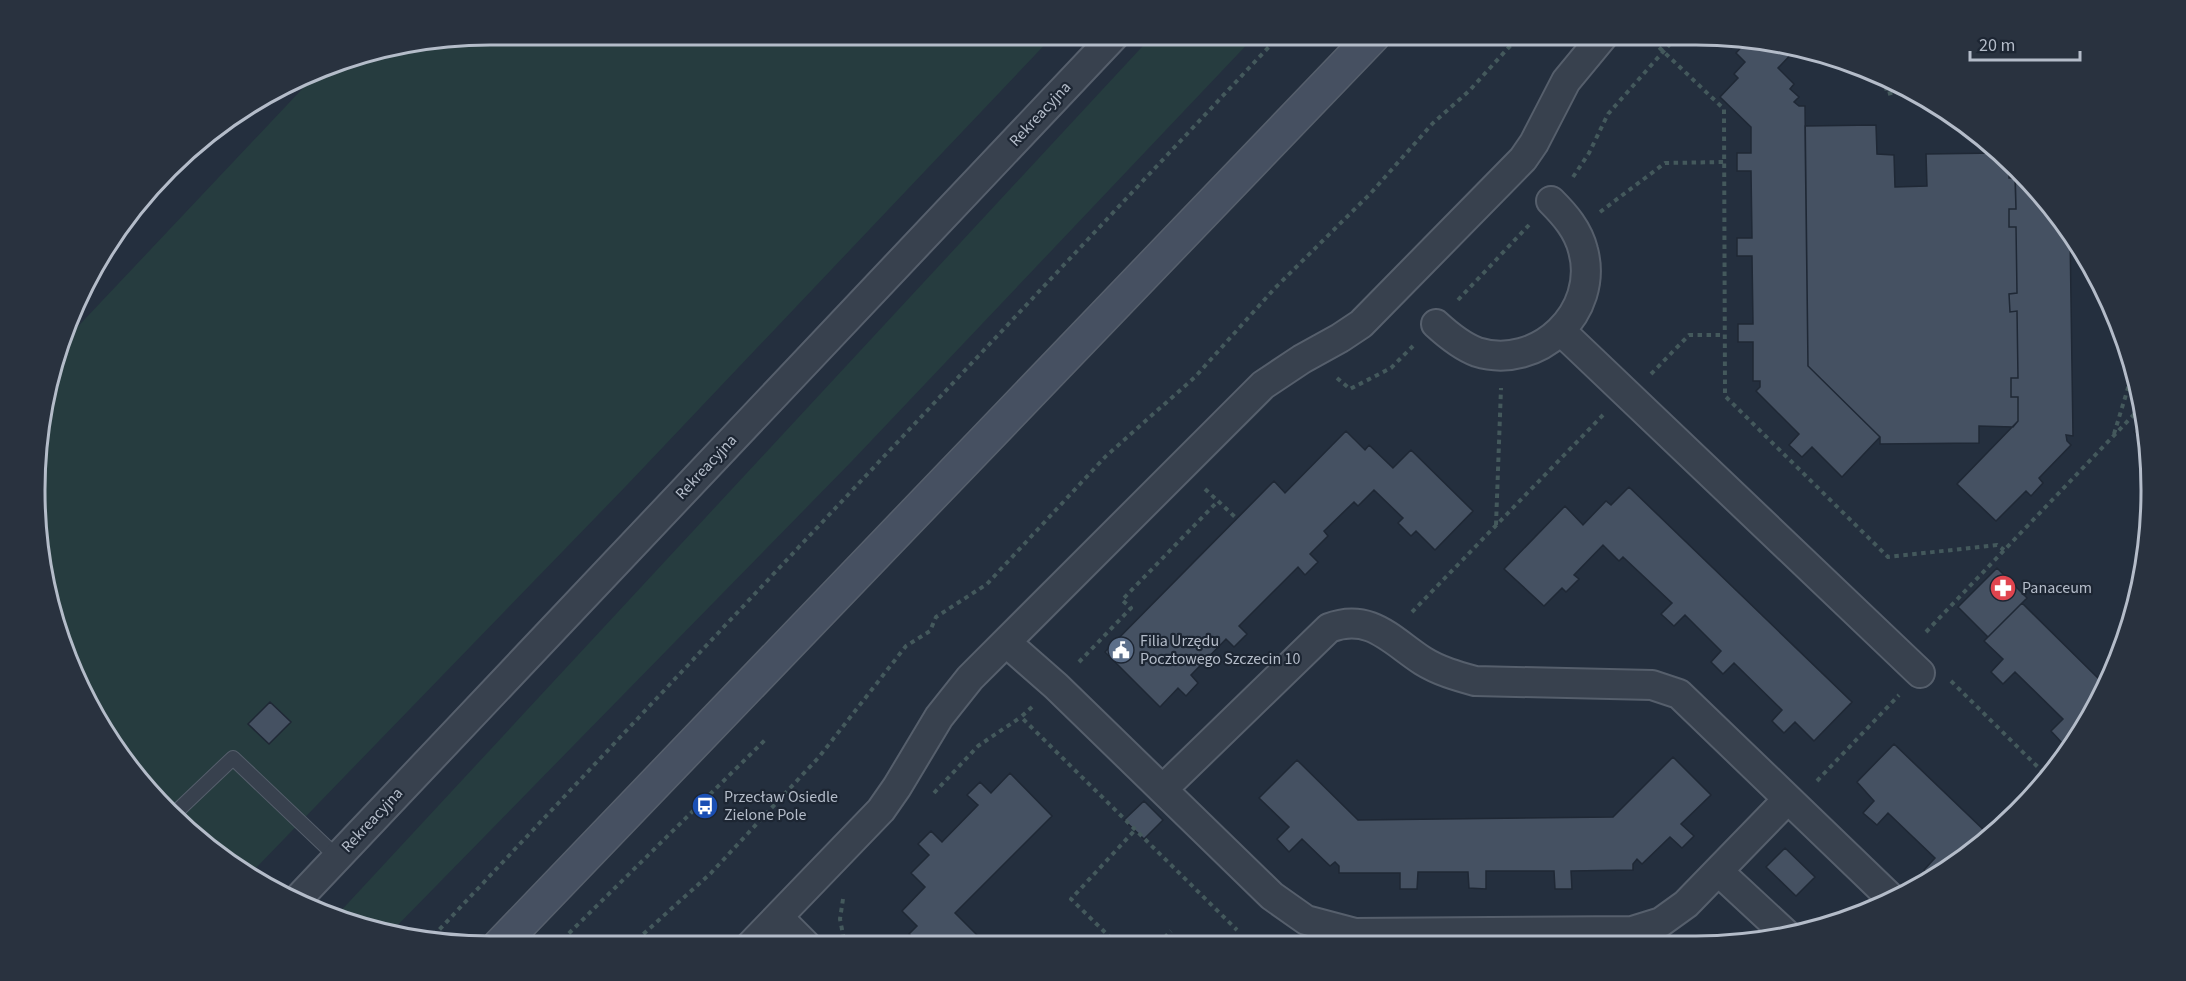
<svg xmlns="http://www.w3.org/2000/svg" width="2186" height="981" viewBox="0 0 2186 981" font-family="'Source Sans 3',sans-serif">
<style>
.green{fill:#263c3f}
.building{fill:#455162;stroke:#1f2835;stroke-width:1.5}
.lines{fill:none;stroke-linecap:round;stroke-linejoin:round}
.lane-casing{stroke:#565f6c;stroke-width:16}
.street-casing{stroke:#565f6c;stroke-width:32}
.secondary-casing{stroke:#565f6c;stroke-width:36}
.path{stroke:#44595c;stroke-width:4;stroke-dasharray:4.5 4.5;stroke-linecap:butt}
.lane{stroke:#38414e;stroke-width:14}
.street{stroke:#38414e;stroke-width:28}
.secondary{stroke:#465061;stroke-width:33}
.labels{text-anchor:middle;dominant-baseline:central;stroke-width:4.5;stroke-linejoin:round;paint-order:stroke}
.street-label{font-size:16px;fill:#b4bcc9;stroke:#1d2633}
.poi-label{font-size:16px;fill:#b4bcc9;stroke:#1d2633;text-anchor:start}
.rim{fill:none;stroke:#b4bcc9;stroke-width:3}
</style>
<rect width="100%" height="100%" fill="#242f3e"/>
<path class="green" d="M491,35H1054L627,485L252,872L190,834L95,718L59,637L38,550L43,402L68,337L320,70L344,59Z
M1153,35H1256L852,461L389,934L340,919L337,915Z"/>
<path class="building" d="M1746,39L1784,43L1798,47L1778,68L1794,84L1790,89L1799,97L1794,102L1799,106H1805L1808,366L1880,437L1842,477L1812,447L1802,457L1789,445L1799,434L1756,391L1760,387V381H1753V342H1738V324H1753L1752,256H1737V238H1752L1751,171H1737V153H1751V127L1720,97L1738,78L1734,74L1745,62L1736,53L1747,41Z
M1876,125L1877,154L1894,155L1895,187L1927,186L1926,154L2000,153L2009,160V178H2015L2016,209H2009V227H2016L2017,293L2009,294L2010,312L2017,311L2018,378H2011V397H2018V421L2013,427L1979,426V443L1880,444V437L1808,366L1805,126Z
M2015,166L2070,232L2073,436L2066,435L2067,441L2071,445L2039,478L2043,483L2031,496L2026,491L1996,521L1957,484L2018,421V397H2011V378H2018L2017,311L2010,312L2009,294L2017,293L2016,227H2009V209H2016Z
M2145,421L2147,444L2134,432Z
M1346,431L1365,450L1369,445L1393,468L1411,450L1473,511L1435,550L1416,531L1411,536L1398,523L1403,518L1374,490L1358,506L1354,502L1324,531L1328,536L1310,554L1318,562L1305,575L1298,567L1239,626L1247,634L1234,647L1226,639L1191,675L1198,683L1186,696L1178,688L1160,707L1105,652L1274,481L1285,493Z
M1629,487L1852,702L1814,741L1795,722L1784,733L1772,721L1782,710L1734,663L1723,674L1711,662L1721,651L1685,615L1674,626L1661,614L1672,603L1623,557L1619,561L1603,545L1574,575L1579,579L1566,592L1562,588L1544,606L1504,569L1565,506L1583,525L1606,501L1611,505Z
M1997,568L2027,598L1988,637L1958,607Z
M2022,603L2105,685L2077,733L2075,731L2063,744L2051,731L2063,719L2015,672L2003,684L1991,672L2003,659L1984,641Z
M270,702L291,722L269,744L248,724Z
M1894,744L1990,836L1973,852L1931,876L1924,870L1935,858L1888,813L1877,825L1863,813L1874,801L1857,782Z
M1673,757L1711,795L1681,824L1694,836L1682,848L1670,837L1642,864L1637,859L1633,864V870L1571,871L1572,889H1555L1554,871H1486V889L1469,888L1468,872H1418L1417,889H1400V873H1339V866L1335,862L1330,866L1302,839L1289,852L1277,839L1289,827L1259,798L1297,760L1358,820L1613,817Z
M1010,773L1052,816L955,913L987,945H921L909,934L917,926L902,911L925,887L911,873L929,855L918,844L931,831L942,842L978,805L967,795L980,782L991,793Z
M1144,801L1163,820L1144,839L1124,820Z
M1785,848L1815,877L1796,896L1766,867Z"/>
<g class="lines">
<defs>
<path id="lane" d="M174,814L233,758L337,857"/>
<path id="street" d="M1436,324C1448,335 1461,346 1477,352C1538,371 1600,312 1583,250C1578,230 1565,215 1551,201
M1561,331L1920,673
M1007,643L1056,686L1272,896L1306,920L1355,933L1632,931L1661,922L1686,904L1787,800
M1163,789L1329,628C1370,612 1392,641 1423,661C1439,671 1457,676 1475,681L1652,685L1679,694L1892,899
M1718,871L1786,934
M297,900L1115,35
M778,917L807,946
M750,946L881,810L897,787L939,717L970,678L1263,385L1302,359L1340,338L1361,324L1523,159L1534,143L1566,81L1604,35"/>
<path id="secondary" d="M499,946L1374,35"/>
</defs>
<use href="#lane" class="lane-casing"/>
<use href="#street" class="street-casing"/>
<use href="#secondary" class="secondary-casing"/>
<path class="path" d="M1646,35L1724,109L1725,396L1888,557L1997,545L2004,550
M1885,77L1887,94L1907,89
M1573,177L1589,153L1608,114L1678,35
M1600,212L1665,163L1724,162
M1458,300L1529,225
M1651,374L1689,335H1724
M1337,378L1350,389L1391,368L1413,346
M2114,434L2128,388V353
M1205,489L1218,501
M1496,525L1501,388
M1412,612L1603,415
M1926,632L2143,405
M1079,662L1131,608L1122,600L1218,501L1235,517
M1951,681L2048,777
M1032,707L1021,717L1237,930
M1817,781L1899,695
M934,793L978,746L1021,717
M843,899L840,919L845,945
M425,940L439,930L1280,35
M1158,944L1171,931
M1118,945L1071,899L1135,830
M556,946L765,740
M630,946L711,873L819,757L906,646L930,631L936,617L987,584L1106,456L1195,377L1275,288L1370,194L1433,123L1469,91L1520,35"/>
<use href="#lane" class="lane"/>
<use href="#street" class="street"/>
<use href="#secondary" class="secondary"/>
</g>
<defs>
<symbol id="pharmacy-disc" viewBox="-11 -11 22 22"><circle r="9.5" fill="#e0444e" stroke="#1d2633"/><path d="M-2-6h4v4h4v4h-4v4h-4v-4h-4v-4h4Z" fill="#fff"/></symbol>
<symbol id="civic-disc" viewBox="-11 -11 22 22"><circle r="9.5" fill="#5c6f8a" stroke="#1d2633"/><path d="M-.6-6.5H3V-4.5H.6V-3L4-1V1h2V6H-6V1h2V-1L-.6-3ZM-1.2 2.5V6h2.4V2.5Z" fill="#fff"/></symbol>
<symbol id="bus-disc" viewBox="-11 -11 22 22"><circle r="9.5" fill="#1a4fb4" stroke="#1d2633"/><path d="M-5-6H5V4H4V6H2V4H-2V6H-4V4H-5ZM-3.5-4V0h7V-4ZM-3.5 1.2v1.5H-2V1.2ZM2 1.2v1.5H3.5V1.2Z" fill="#fff"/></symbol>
</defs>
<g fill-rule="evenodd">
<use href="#pharmacy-disc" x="1988" y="573" width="30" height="30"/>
<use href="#civic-disc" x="1106" y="635" width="30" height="30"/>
<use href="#bus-disc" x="690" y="791" width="30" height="30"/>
</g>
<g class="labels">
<g class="street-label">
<text transform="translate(1040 114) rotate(-47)">Rekreacyjna</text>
<text transform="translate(706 467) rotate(-47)">Rekreacyjna</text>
<text transform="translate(372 820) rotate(-47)">Rekreacyjna</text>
</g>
<g class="poi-label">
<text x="2022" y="588">Panaceum</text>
<text x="1140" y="641">Filia Urzędu<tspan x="1140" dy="18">Pocztowego Szczecin 10</tspan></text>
<text x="724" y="797">Przecław Osiedle<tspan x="724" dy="18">Zielone Pole</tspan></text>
</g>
</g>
<path d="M0 0H2186V981H0ZM490 45H1696A445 445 0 0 1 2141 490V491A445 445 0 0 1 1696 936H490A445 445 0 0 1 45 491V490A445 445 0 0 1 490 45Z" fill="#29323f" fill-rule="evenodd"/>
<path class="rim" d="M490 45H1696A445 445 0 0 1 2141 490V491A445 445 0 0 1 1696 936H490A445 445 0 0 1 45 491V490A445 445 0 0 1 490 45Z"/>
<path d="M1970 51v9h110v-9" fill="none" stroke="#b4bcc9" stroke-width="3"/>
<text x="1979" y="51" font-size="18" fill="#b4bcc9" stroke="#1d2633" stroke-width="4.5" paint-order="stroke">20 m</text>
</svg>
